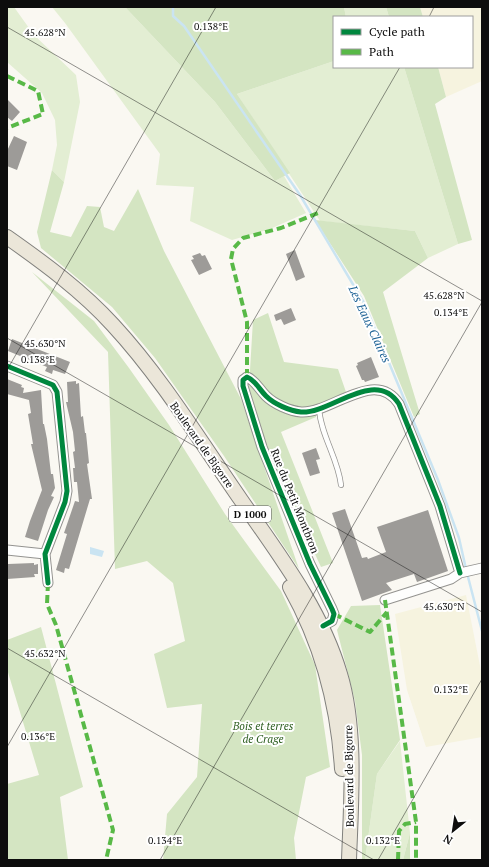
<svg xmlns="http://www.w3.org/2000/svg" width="489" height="867" viewBox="0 0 489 867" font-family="'PT Serif',serif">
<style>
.farmland{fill:#f6f3df}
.green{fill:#e3eed3}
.forest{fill:#d4e5c2}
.water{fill:#cae4f2}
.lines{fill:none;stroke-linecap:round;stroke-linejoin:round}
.stream{stroke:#cae4f2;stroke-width:2.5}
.building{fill:#9d9b98}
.service-casing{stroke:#949390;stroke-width:6}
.minor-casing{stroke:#949390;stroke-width:11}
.primary-casing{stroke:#81807d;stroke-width:16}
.service{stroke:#fefefd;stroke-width:4.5}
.minor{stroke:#fefefd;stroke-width:9}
.primary{stroke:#ebe6d9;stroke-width:14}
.quiet{stroke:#58b947;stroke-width:4;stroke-dasharray:8 4;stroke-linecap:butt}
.cycleway-casing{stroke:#fff;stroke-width:8}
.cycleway{stroke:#00873e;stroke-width:5}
.ticks{fill:none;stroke:#0d0d0d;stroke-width:1;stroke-opacity:0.45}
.labels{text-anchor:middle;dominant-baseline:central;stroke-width:4;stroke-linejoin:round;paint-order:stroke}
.shield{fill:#fff;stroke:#565656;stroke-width:1}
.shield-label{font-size:10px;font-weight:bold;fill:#0d0d0d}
.street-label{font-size:11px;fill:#0d0d0d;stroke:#fff}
.park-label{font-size:11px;font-style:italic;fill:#2f6022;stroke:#fff}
.water-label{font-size:12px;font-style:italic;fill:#1f6396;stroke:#fff}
.ticks-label{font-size:10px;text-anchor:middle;fill:#0d0d0d;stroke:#fff;stroke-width:4;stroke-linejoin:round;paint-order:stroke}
</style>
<rect width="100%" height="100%" fill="#faf8f2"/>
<path class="farmland" d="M420,7H482V81L446,97L438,67H472V17H423Z
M466,595L482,676V737L426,747L407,690L395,614Z"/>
<path class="green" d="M7,7H14L34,35L76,75L80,102L64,182L52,170L57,145L55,120L42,93L7,62Z
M52,7H125L215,102L275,181L284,176L306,213L270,229L232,240L190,221L194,187L156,185L160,154L65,23Z
M344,7H386L389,17H346Z
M334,61V67H404L458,244L428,258L415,231L320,221L237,94Z
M400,741L410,833L403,860H365L377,774Z"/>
<path class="forest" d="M125,7H344L346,17H334V61L237,94L290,173L275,181L215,102Z
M386,7H420L423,17H389Z
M404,67H438L446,97L435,104L472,240L458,244Z
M52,170L64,182L50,232L71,237L87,206L100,207L104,227L114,231L138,189L164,251L241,399L299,569L224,456L155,358L112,307L41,248L37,232Z
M315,220L415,231L428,258L383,292L420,414L414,417L364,296Z
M32,272L94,321L129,368L169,425L225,514L281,591L315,665L330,767L306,777L294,838L296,860H163L167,814L197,777L202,704L167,708L154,654L185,641L173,583L147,561L115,569L108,352Z
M268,313L284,362L338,369L346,392L316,406V417L281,432L333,563L321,567L267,450L249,387L253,320Z
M380,605L400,740L377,774L365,860H362V755L355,701L337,630L351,606Z
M41,627L83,787L60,797L68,860H7V784L39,775L7,669V640Z
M410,833V860H403Z"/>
<path class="water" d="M90,547L104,551L102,557L90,554Z"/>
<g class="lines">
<path class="stream" d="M173,7V16L184,26L300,195L364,303L438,480L459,538L466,569
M467,573L482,631"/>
</g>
<path class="building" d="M7,99L20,112L12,121L7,117Z
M14,136L27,142L17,170L7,166V151Z
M295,250L305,277L296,281L286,254Z
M200,253L202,256L205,255L212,269L199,275L191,260L194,259L192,256Z
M291,308L296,320L284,325L281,319L276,321L274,315Z
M12,339L70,362L65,374L53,370L52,374L45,371L47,367L8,351Z
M371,357L379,377L365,382L364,380H362L356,366L358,365L357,363Z
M7,379L22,385L21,387L24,388L23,393L41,390L43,424H44L47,439L51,474H53L55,488L51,496L54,497L48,510L38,541L25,537L30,521L42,490L31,444H33L28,414L31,413L29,400L7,394Z
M76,381V384L79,383L81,417L83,416L85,433H86L89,463L87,464L92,499H90L69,569L65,568L64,573L56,570L67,534L64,533L75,501L79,502L77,482H74L73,468H75L73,452L75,451L73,432L66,402H68L67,382Z
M316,448L320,459L316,460L320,473L310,476L302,453Z
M345,509L362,558L367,557L368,559L386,552L377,527L428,510L448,571L417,582L414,574L386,583L392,590L362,601L332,513Z
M34,563V565L38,564V574H34L35,577L7,579L8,564Z"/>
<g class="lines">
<defs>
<path id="service" d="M319,409C321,436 338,458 341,485"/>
<path id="minor" d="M7,366L53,385L57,392L67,491L65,502L45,554L48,583
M7,550L45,554
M460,573L482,568
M385,600L451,579L460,573
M323,626L332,621L334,614L332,609L310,564L262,447L243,386V380L247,377C255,380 259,389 266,396C274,404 290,411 301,412C331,414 375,367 399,404L440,506L460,573"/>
<path id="primary" d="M7,237C44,263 82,291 113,325C162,378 200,441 241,500C279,555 321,609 340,674C357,729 351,803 349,860
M290,587C322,644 338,703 342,769"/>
</defs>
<use href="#service" class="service-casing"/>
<use href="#minor" class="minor-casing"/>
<use href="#primary" class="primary-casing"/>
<use href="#service" class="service"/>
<use href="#minor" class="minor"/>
<use href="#primary" class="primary"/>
<path class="quiet" d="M7,76L38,91L43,114L7,128
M247,377V322L231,259L233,249L243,238L281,228L318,213
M48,583L47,604L56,625L113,830L106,860
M385,600L416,822V860
M334,614L370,632L387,612
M398,860L399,831L405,824L416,822"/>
<defs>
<path id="cycleway" d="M7,366L53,385L57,392L67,491L65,502L45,554L48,583
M323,626L332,621L334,614L332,609L310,564L262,447L243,386V380L247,377C255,380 259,389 266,396C274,404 290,411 301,412C331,414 375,367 399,404L440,506L460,573"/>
</defs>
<use href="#cycleway" class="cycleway-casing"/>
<use href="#cycleway" class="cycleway"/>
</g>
<path class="ticks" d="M429,17L434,7M7,27L482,301M7,338L482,612M7,370L216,7M7,648L374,860M7,747L400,67M160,860L482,302M378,860L482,679"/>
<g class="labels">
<rect class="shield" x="229" y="506" width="42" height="16" rx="3"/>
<g class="shield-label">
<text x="250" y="514">D 1000</text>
</g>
<g class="street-label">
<text transform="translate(202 445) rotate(55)">Boulevard de Bigorre</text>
<text transform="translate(295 501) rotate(68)">Rue du Petit Montbron</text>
<text transform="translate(349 776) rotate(-91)">Boulevard de Bigorre</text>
</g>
<g class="park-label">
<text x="263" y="726">Bois et terres<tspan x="263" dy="13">de Crage</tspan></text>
</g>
<g class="water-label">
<text transform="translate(370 324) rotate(65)">Les Eaux Claires</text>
</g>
</g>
<g class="ticks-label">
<text x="211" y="30">0.138°E</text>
<text x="45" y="36">45.628°N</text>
<text x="444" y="299">45.628°N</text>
<text x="451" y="316">0.134°E</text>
<text x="45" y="347">45.630°N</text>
<text x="38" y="363">0.138°E</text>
<text x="444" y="610">45.630°N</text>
<text x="45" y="657">45.632°N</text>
<text x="451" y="693">0.132°E</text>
<text x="38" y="740">0.136°E</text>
<text x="165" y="844">0.134°E</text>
<text x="383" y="844">0.132°E</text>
</g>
<rect width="489" height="867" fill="none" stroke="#0d0d0d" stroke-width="16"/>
<rect x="333" y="16" width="140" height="52" fill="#ffffff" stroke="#9e9e9e"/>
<rect x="341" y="29" width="20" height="6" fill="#00873e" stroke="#9e9e9e"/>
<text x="369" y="36" font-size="12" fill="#0d0d0d">Cycle path</text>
<rect x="341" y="49" width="20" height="6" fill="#58b947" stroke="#9e9e9e"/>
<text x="369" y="56" font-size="12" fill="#0d0d0d">Path</text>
<g transform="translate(453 831) rotate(210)" stroke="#ffffff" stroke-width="3" paint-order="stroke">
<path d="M0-3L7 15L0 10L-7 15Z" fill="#0d0d0d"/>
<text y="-6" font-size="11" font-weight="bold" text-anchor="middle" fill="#0d0d0d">N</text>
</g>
</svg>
